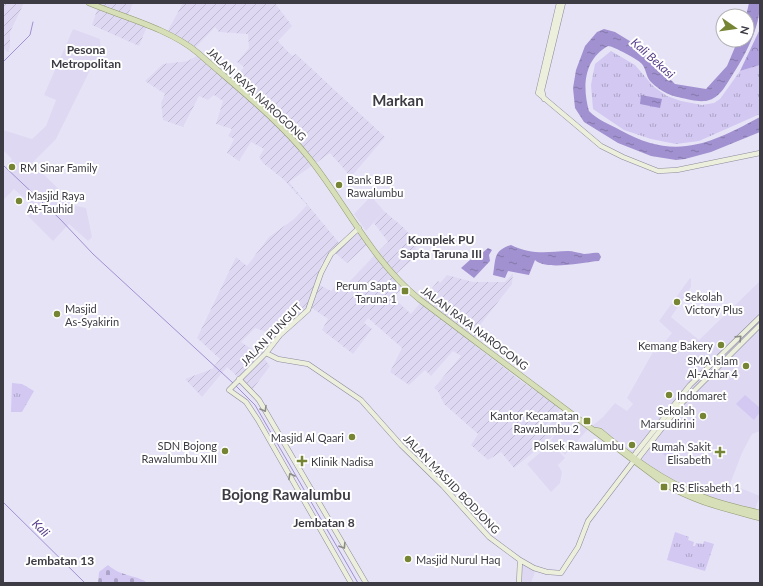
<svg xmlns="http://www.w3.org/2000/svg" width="763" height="586" viewBox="0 0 763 586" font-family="Lato,sans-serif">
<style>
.built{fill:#ded8f3}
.industrial{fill:url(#industrial-furrows)}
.grass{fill:url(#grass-tufts)}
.forest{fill:url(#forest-crowns)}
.cemetery{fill:url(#cemetery-stones)}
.pitch{fill:#d2c8f2}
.water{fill:url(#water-ripples)}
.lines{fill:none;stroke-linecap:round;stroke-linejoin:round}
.stream{stroke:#a191d0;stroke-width:1}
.secondary-casing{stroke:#8c889a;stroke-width:5.5}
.primary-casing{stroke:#8f986f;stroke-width:6}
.secondary{stroke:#ebefdb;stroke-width:4.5}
.primary{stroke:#d6dfb7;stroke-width:5}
.oneway{stroke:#8b8c87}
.poi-dot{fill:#768534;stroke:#fff;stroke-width:1.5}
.labels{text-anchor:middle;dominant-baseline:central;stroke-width:4;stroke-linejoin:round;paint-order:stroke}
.street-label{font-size:11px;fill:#3d3b43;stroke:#fff}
.poi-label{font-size:11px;fill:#3d3b43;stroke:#fff;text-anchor:start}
.neighbourhood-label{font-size:12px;font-weight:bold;fill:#3d3b43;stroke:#fff}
.water-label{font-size:12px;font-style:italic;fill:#573e8a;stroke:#fff}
.district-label{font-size:15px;font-weight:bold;fill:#3d3b43;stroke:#fff}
</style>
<defs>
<pattern id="industrial-furrows" width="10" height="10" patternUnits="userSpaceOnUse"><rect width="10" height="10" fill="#ded8f3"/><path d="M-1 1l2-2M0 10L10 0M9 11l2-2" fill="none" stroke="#bfbad2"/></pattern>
<pattern id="grass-tufts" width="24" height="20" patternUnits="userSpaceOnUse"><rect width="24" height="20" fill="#d2c8f2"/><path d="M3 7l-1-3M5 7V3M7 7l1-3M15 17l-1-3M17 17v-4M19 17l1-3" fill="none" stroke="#aca4c6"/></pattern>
<pattern id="forest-crowns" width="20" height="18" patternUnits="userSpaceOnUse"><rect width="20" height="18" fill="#b0a0e0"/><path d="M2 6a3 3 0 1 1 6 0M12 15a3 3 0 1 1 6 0" fill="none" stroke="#9084b7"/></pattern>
<pattern id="cemetery-stones" width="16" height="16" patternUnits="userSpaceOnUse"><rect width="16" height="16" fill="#d2c8f2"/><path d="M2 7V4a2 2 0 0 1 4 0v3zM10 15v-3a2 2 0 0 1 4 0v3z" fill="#aca4c6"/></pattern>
<pattern id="water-ripples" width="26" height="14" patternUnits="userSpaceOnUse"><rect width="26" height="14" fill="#a191d0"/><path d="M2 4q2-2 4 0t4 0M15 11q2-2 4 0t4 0" fill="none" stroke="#8478aa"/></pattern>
</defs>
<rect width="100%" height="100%" fill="#e7e3f7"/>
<path class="built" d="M73,29L100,39L102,65L93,64L56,139L32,163L76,206L86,208L92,237L88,241L69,224L53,241L26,214L32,205L14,189L3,200V170L12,159L3,150V130L32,139L46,126L56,100L44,95Z
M371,196L384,211L366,231L354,214Z
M690,278L691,279V287L671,317L699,340L760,281V431L752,434L742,453L730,484L760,496L754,512L723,505L651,471L592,426L603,417L615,403L627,411L633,404L627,398L653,352L656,353L672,333L659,321Z
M563,411L588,429L565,455L551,440L554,436L548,426Z
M551,443L565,458L558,465L562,472L560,483L551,492L527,464Z
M522,562L536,569L531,583H521Z"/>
<path class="industrial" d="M3,3H24L10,32V47L8,52L3,48Z
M97,3H133L127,17L148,24L139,46L92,25L99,4Z
M183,3H275L292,26L278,41L292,56L296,54L385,137L351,177L330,153L289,182L340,244L356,230L367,245L347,263L334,252L327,263L322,262L316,283L331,291L339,280L347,284L388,242L374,223L384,211L404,228L418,245L415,248L420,253L396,274L406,285L393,297L411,314L438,281L440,283L447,275L473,282H505L513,273L512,284L480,325L484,328L472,343L521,381L561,408L544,426L552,437L514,468L501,452L488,460L471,445L478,434L444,404L438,391L434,388L461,356L453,351L431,376L425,370L409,385L390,372L402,348L368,318L364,323L372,329L353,354L322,330L328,319L309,306L303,314L279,336L255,328L241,342L262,356L270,366L252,390L227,367L202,397L185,379L212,369L220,359L197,338L236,257L247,266L269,237L294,219L307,205L283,179L263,163L259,157L264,149L251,142L239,161L227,153L234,139L228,136L232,129L216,124L223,101L214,95L208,100L199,96L183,127L163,120L161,103L165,94L145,81L163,64L188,61L200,54L232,82L244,67L237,62L249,48L248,34L219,32L215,27L196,47L167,32Z"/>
<path class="grass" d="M611,51L635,65L654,87L667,96L681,101L702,105L714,103L720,99L740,71L760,65V114L699,141L676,144L651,139L624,130L593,109L591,85L595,64Z
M12,383L22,384L34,391L22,412H11Z
M675,532L689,537L688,540L694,542L693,546H695L696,543L703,544L704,541L714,544L705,571L667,560Z"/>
<path class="forest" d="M760,29V65L740,71Z"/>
<path class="cemetery" d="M108,565C121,576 130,574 145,581L146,583H98L99,572Z"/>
<path class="pitch" d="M745,395L760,408V412L754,420L736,404Z
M671,445L680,452L672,461L663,454Z"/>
<path class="water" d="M749,3H760C760,27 746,54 733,74C721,93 716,105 691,100C673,96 664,95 650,81C646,76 646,69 642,64C639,60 613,46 608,46C584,59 582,87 589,111C598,120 609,124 620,130C675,161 710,144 760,117V132L711,152L685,159L676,160L651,156L618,143L584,122L575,108L573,88L576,70L585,46L597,32L604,29L615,32L633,43L652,61L655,67L663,72L675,84L706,89L727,66L738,40H747V16H746Z
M641,95L662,99L660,108L640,104Z
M511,245C531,255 547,252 568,251C573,251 579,253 584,254C589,254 593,252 599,253L601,257L599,261C583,262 547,271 535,260L529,275L508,271L505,278L493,275C496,258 493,251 511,245Z
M488,248L492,250L489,255L490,261L474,278L461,268L471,259H475Z"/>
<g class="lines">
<path class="stream" d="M3,62L30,35L33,22
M3,165L60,219L93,254L233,383
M235,385L255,405L358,583
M3,502L85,583"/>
<defs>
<path id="secondary" d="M559,3L538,93L601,146L623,157L658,171L677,170L760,153
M544,99L542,90L563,3
M266,353L278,359L308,364L361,400L401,445L443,486L489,537L520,560L534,568L547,572L561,573L578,547L588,521L633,462L637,460L680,405L760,325
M239,379L259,400L366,583
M633,461V457L636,453L690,385L760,317
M351,583L258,420L246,402L229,390L266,353L280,335L308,310L321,273L331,254L359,228
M519,583L520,560"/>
<path id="primary" d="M89,3C123,17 170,29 198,53C235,86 277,118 309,158C346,204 372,261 419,299L665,484C694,502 727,509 760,518
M594,430L600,431C631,457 663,481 701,496C720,504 740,508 760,513"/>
</defs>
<use href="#secondary" class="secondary-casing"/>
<use href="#primary" class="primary-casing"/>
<use href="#secondary" class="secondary"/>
<use href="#primary" class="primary"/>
</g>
<defs><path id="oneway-chevron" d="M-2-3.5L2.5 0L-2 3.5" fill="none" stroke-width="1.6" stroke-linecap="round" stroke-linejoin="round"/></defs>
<g class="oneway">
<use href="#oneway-chevron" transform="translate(739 338) rotate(-44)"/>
<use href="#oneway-chevron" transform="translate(264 409) rotate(59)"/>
<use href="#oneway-chevron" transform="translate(291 476) rotate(-119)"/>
<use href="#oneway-chevron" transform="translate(343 546) rotate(58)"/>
</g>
<g class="poi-dot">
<circle cx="12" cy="167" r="4"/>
<circle cx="339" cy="185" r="4"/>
<circle cx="19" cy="201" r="4"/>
<rect x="401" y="287" width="8" height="8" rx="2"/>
<circle cx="677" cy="302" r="4"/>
<circle cx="57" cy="314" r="4"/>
<circle cx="721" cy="345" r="4"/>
<circle cx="746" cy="366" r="4"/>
<circle cx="669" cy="395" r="4"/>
<circle cx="703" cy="416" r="4"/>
<rect x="583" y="417" width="8" height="8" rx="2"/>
<circle cx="352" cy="437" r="4"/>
<circle cx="632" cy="445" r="4"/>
<circle cx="225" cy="451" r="4"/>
<path d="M718 446h4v4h4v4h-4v4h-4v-4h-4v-4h4z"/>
<path d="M300 455h4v4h4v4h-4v4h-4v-4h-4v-4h4z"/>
<rect x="660" y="483" width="8" height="8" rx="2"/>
<circle cx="408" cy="559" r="4"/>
</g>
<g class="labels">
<g class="street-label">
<text transform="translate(257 94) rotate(43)">JALAN RAYA NAROGONG</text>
<text transform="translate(475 328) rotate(37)">JALAN RAYA NAROGONG</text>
<text transform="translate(271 334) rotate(-46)">JALAN PUNGUT</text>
<text transform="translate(452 484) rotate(46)">JALAN MASJID BODJONG</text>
</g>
<g class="poi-label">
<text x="20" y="167">RM Sinar Family</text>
<text x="347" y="179">Bank BJB<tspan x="347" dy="13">Rawalumbu</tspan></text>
<text x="27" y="195">Masjid Raya<tspan x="27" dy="13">At-Tauhid</tspan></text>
<text x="397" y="285" text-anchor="end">Perum Sapta<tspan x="397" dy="13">Taruna 1</tspan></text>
<text x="685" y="296">Sekolah<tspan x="685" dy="13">Victory Plus</tspan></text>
<text x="65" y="308">Masjid<tspan x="65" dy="13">As-Syakirin</tspan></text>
<text x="713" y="345" text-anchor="end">Kemang Bakery</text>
<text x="738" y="360" text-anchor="end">SMA Islam<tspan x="738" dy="13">Al-Azhar 4</tspan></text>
<text x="677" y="395">Indomaret</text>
<text x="695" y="410" text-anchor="end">Sekolah<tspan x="695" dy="13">Marsudirini</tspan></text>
<text x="579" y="415" text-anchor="end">Kantor Kecamatan<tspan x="579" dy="13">Rawalumbu 2</tspan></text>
<text x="344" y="437" text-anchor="end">Masjid Al Qaari</text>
<text x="217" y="445" text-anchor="end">SDN Bojong<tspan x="217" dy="13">Rawalumbu XIII</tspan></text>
<text x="624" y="445" text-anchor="end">Polsek Rawalumbu</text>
<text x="711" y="446" text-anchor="end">Rumah Sakit<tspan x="711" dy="13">Elisabeth</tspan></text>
<text x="311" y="461">Klinik Nadisa</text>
<text x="672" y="487">RS Elisabeth 1</text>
<text x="416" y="559">Masjid Nurul Haq</text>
</g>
<g class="neighbourhood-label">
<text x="86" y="49">Pesona<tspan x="86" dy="14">Metropolitan</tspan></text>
<text x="441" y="239">Komplek PU<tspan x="441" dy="14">Sapta Taruna III</tspan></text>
<text x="324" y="522">Jembatan 8</text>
<text x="60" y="560">Jembatan 13</text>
</g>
<g class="water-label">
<text transform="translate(653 58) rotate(42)">Kali Bekasi</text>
<text transform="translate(41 528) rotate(45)">Kali</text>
</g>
<g class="district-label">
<text x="398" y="100">Markan</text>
<text x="286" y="494">Bojong Rawalumbu</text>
</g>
</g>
<rect width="763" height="586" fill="none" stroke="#3d3b43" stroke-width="8"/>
<g transform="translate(735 28) rotate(103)"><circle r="19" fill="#ffffff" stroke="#b1b1b4"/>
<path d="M0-3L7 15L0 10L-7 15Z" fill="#768534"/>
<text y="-6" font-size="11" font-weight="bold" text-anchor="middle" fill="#3d3b43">N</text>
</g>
</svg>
